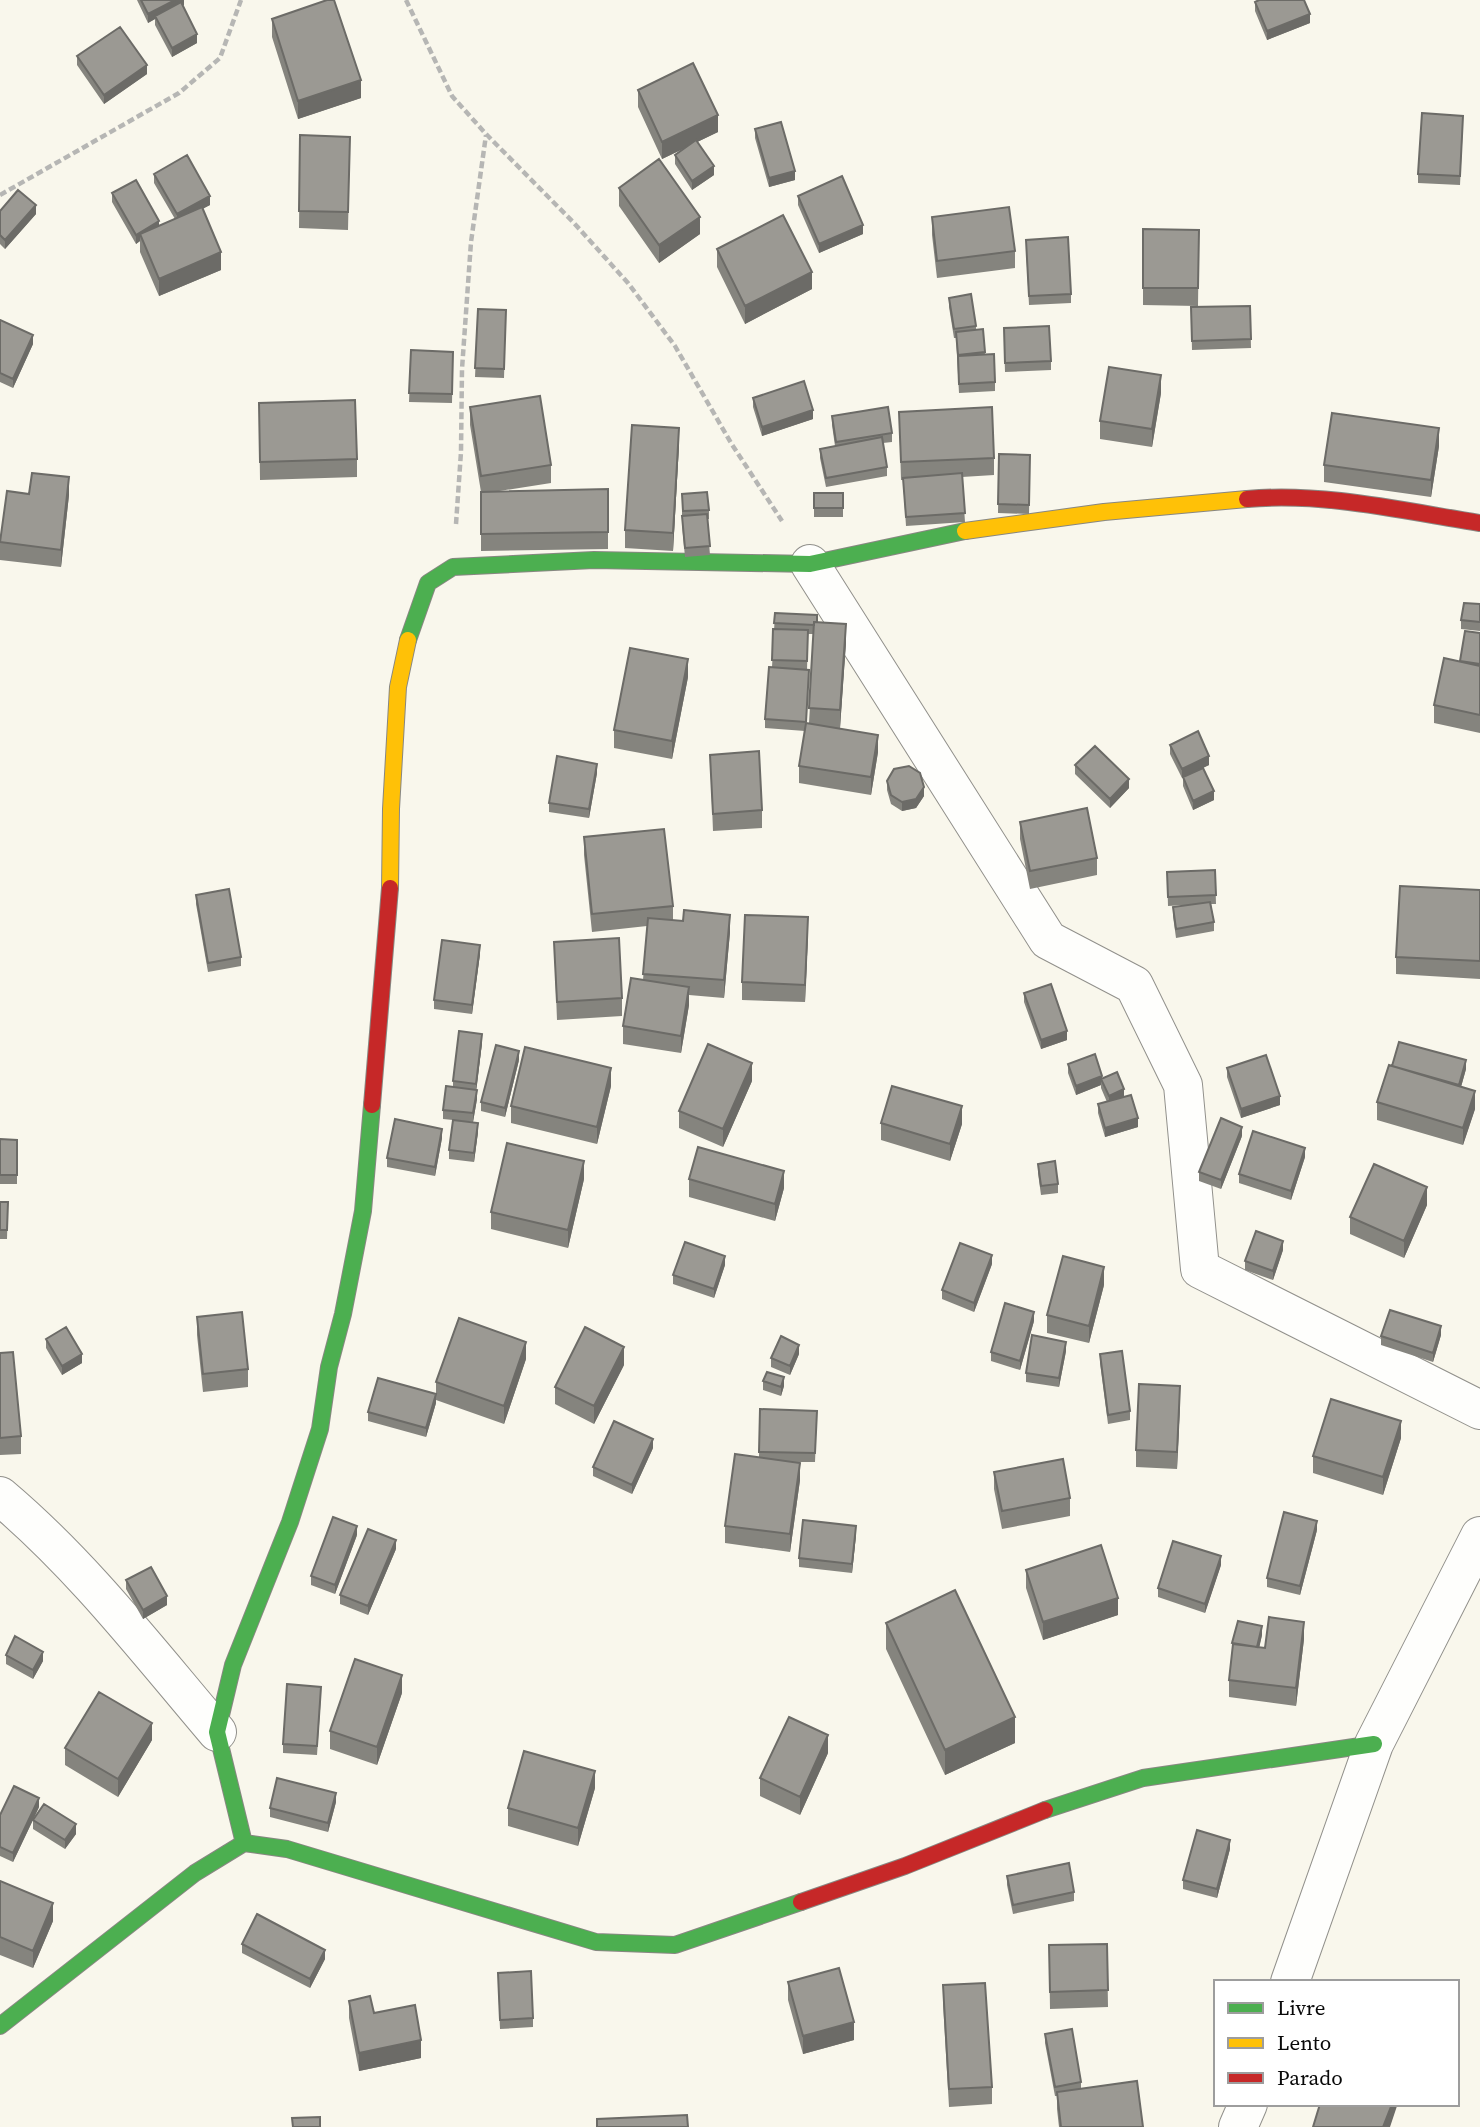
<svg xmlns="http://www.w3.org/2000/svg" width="1480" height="2127" viewBox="0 0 1480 2127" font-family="'Source Serif 4',serif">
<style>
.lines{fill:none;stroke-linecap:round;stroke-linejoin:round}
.street-casing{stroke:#91908b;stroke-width:40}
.fast-casing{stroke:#888782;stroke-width:18}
.slow-casing{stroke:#888782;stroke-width:18}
.jam-casing{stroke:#888782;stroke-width:18}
.path{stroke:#b6b6b4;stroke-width:4.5;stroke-dasharray:7 3.5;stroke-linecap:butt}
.street{stroke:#fefefc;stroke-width:38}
.fast{stroke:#4caf50;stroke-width:16}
.slow{stroke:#ffc107;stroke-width:16}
.jam{stroke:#c62828;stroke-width:16}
.wall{fill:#85847e;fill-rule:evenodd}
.shaded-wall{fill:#6c6b67}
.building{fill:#9b9993;stroke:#6c6b67;stroke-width:2}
</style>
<rect width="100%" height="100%" fill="#f9f7ec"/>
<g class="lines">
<defs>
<path id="street" d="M810,564L1048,940L1134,985L1183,1085L1200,1269L1480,1410
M0,1496C82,1565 148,1651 217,1732
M1290,1982L1374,1744L1480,1536
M1238,2127L1248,2104"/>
<path id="fast" d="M408,640L428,583L453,567L594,560L810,564L965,531
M1045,1810L1143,1778L1374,1744
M244,1843L217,1732L233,1665L290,1522L320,1429L329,1367L343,1314L363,1211L372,1105
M0,2026L195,1873L244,1843L287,1849L596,1942L675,1945L801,1902"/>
<path id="slow" d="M965,531L1104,512L1247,499
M390,888L391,809L398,687L408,640"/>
<path id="jam" d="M1247,499C1324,492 1404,511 1480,523
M372,1105L390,888
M801,1902L905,1866L1045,1810"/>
</defs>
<use href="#street" class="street-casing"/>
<use href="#fast" class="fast-casing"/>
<use href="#slow" class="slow-casing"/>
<use href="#jam" class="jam-casing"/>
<path class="path" d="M406,0L452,96L486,134L574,223L628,283L675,346L731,443L782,521
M0,195L179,93L220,58L241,0
M456,524L461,452L462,369L471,242L486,135"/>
<use href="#street" class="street"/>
<use href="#fast" class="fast"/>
<use href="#slow" class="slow"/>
<use href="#jam" class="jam"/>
</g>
<path class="wall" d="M137,0H184L183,5L197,43L172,57L155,25V19L148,23Z
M1255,2L1310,23L1267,40L1255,11Z
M272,19L361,98L298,119L272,37Z
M77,56L147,74L104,104L77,65Z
M638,90L718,132L697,142L714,175L692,190L675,164V155L685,148L662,159L638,107Z
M1463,125L1460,185L1418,183V174Z
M755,129L795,180L769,187L755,138Z
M300,135L350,137L348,230L299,228Z
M154,174L210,205L203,208L221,270L159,296L140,252V241L136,244L112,202V193L159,226L175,219L154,183Z
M619,188L700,234L659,263L619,206Z
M798,196L863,234L819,253L798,205Z
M0,211L36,214L5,249L0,244Z
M932,217L1015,251V268L937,278L932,235Z
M1143,229L1199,230L1198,306L1143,305Z
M717,249L812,289L745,324L717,267Z
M1026,249L1071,294V303L1029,305Z
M949,298L976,326V330L983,329L985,355L995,382V391L959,393L956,338H954L949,307Z
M1250,306L1251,348L1192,350L1191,307Z
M478,309L506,310L504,378L475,377Z
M0,320L33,344L13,388L0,382Z
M1004,337L1051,361V370L1005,372Z
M411,350L453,352L452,403L409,402Z
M1161,393L1152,447L1100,439V421Z
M753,398L813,419L762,436L753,407Z
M259,403L357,459V477L260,480Z
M470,407L551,465V483L493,492L608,489V549L481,551V492L470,425Z
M899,412L994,458V475L962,477L965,522L906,526L903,480H901Z
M832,416L892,433V442L883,443L887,467V476L826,487L820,458V449L835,446L832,425Z
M679,445L673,551L625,548V530Z
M1439,446L1431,497L1324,482V465Z
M999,454L1030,455L1029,514L998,513Z
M814,493H843V517H814Z
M29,494L69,495L61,567L0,560V542Z
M682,494L709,510V519H707L710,555L685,557L682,525Z
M1480,604V631L1461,629V620Z
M775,613L817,622L846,642L840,728L878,752L871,795L799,783V766L805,731L765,728V719L772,667ZM808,634H814L809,723H806L809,679L807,670Z
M1480,633V733L1434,723V705L1460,662Z
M688,677L672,759L614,748V730Z
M1170,745L1209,765L1192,773L1214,800L1193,810L1183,786V778H1182L1170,754Z
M710,755L762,810V828L713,831Z
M1075,765L1129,788L1110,808L1075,774Z
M597,773L589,818L549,812V803Z
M887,781L924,796L916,808L902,811L891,804L887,790Z
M1020,822L1097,858V875L1030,889L1020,839Z
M584,837L673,906V920L730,932L724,998L689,995V1005L681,1053L623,1044V1026L643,980L647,926L592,932L584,855Z
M1215,870L1216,904H1211L1214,922V931L1176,938L1173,916V907L1185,905L1168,906L1167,872Z
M1480,890V979L1396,974V957Z
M196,895L241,957V966L208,972L196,904Z
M808,934L805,1002L742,1000V982Z
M554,942L622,998V1016L557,1020Z
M480,954L472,1014L434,1009V1000Z
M1024,993L1067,1040L1041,1049L1024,1002Z
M482,1043L476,1090L477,1099L473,1122L443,1119V1110L453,1087V1081Z
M519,1060L505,1117L481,1111V1102Z
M1068,1064L1102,1078L1124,1097L1138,1127L1105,1137L1098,1113V1104L1107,1102L1101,1088V1085L1076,1095L1068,1073Z
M1392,1066L1466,1069L1461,1087L1475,1109L1463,1145L1377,1120V1102Z
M1227,1068L1280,1105L1241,1118L1227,1077Z
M752,1081L723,1147L679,1128V1111Z
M611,1086L597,1144L511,1123V1106Z
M881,1123L962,1124L950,1161L881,1140Z
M478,1132L474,1162L449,1159V1150Z
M1242,1136L1221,1189L1199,1181V1172Z
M442,1138L435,1176L387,1167V1158Z
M0,1139L17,1140V1184H0Z
M1305,1157L1291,1200L1239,1183V1174Z
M1038,1164L1058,1184V1193L1041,1195L1038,1173Z
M584,1179L568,1248L491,1229V1212Z
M689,1179L784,1188L775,1221L689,1197Z
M0,1202H8L7,1239H0Z
M1427,1205L1404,1258L1350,1234V1217Z
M1283,1250L1273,1280L1245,1270V1261Z
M992,1264L974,1312L942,1299V1290Z
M725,1265L714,1298L673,1284V1275Z
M1104,1285L1089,1343L1047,1333V1315Z
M197,1317L248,1369V1387L203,1392L197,1335Z
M1034,1321L1020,1370L991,1361V1352Z
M1441,1335L1433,1362L1381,1345V1336Z
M46,1339L82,1363L62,1375L46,1348Z
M1066,1351L1059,1387L1026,1382V1373Z
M0,1353L21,1436V1454L0,1455Z
M799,1354L790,1375L771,1367V1358Z
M1100,1354L1130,1411V1420L1108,1424L1100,1363Z
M526,1359L504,1424L436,1400V1382Z
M624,1365L594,1424L555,1404V1387Z
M763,1381L784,1386L781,1396L763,1390Z
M436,1403L426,1437L368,1421V1412Z
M1180,1403L1177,1469L1136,1467V1450Z
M760,1409L817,1411L815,1462H794L800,1480L790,1552L725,1543V1526L759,1457Z
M1401,1438L1383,1495L1313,1473V1456Z
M653,1448L632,1494L593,1476V1467Z
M994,1472L1070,1498V1516L1002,1529L994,1489Z
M1317,1530L1300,1595L1267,1587V1578Z
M357,1535L335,1594L311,1585V1576Z
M856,1535L852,1573L799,1567V1558Z
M396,1549L368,1615L340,1604V1595Z
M1221,1565L1205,1613L1158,1597V1588Z
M1026,1570L1118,1615L1043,1640L1026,1588Z
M126,1580L167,1605L143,1619L126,1589Z
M886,1623L1015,1743L945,1775L886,1649Z
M1262,1635L1259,1647L1265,1648L1304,1639L1296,1706L1229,1697V1680L1232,1652V1643Z
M6,1655L43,1661L33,1679L6,1664Z
M402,1693L377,1765L330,1749V1731Z
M321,1696L317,1755L283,1753V1744Z
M152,1740L118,1797L65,1765V1748Z
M828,1753L800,1815L760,1796V1778Z
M595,1788L578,1846L508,1826V1808Z
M336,1802L328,1832L270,1817V1808Z
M39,1807L33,1820L76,1834L65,1849L33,1829V1820L13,1862L0,1856V1815Z
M1230,1849L1217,1898L1183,1889V1880Z
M1007,1876L1074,1892V1901L1013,1914L1007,1885Z
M0,1881L53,1921L33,1968L0,1955Z
M242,1944L325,1959L310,1988L242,1953Z
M1107,1944L1108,2007L1050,2009L1049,1945Z
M498,1982L533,2018V2027L500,2029Z
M788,1982L854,2040L803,2054L788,2000Z
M943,1985L992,2087V2104L949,2107L943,2003Z
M349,2001L374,2013L421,2058L359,2071L349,2018Z
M1045,2034L1081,2082V2089L1143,2127H1059L1057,2109V2096H1055L1045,2043Z"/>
<path class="shaded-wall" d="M175,0H184V5L156,19L155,16V19L148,23V14Z
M1310,14V23L1267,40V31Z
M197,34V43L172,57V48Z
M147,65V74L104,104V95Z
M361,80V98L298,119V101Z
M718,115V132L662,159V142Z
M714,166V175L692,190V181Z
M795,171V180L769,187V178Z
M210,196V205L177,223V214Z
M36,205V214L5,249V240Z
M700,217V234L659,263V245Z
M159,221V230L140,234V241L136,244V235Z
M863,225V234L819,253V244Z
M221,252V270L159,296V279Z
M812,272V289L745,324V306Z
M33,335V344L13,388V379Z
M1161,375V393L1152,447V429Z
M813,410V419L762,436V427Z
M679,428V445L673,551V533Z
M1439,428V446L1431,497V480Z
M69,477V495L61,567V550Z
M846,624V642L840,728V710Z
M688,659V677L672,759V741Z
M878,735V752L871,795V777Z
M1209,756V765L1182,778V769Z
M597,764V773L589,818V809Z
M1129,779V788L1110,808V799Z
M924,787V796L916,808L902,811V802Z
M1214,791V800L1193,810V801Z
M730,915V932L724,998V980Z
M808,917V934L805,1002V985Z
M480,945V954L472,1014V1005Z
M689,987V1005L681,1053V1036Z
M1067,1031V1040L1041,1049V1040Z
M482,1034V1043L476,1093V1084Z
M519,1051V1060L505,1117V1108Z
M1466,1060V1069L1459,1094V1085Z
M752,1063V1081L723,1147V1129Z
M611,1068V1086L597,1144V1127Z
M1102,1076V1082L1101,1079V1085L1076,1095V1086Z
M1124,1089V1098L1109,1105V1096Z
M477,1090V1099L473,1122V1113Z
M1475,1091V1109L1463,1145V1128Z
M1280,1096V1105L1241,1118V1109Z
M962,1106V1124L950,1161V1144Z
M1138,1118V1127L1105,1137V1128Z
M478,1123V1132L474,1162V1153Z
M1242,1127V1136L1221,1189V1180Z
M442,1129V1138L435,1176V1167Z
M1305,1148V1157L1291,1200V1191Z
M584,1161V1179L568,1248V1230Z
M784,1171V1188L775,1221V1204Z
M1427,1187V1205L1404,1258V1241Z
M1283,1241V1250L1273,1280V1271Z
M992,1255V1264L974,1312V1303Z
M725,1256V1265L714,1298V1289Z
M1104,1267V1285L1089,1343V1326Z
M1034,1312V1321L1020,1370V1361Z
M1441,1326V1335L1433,1362V1353Z
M526,1342V1359L504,1424V1406Z
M1066,1342V1351L1059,1387V1378Z
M799,1345V1354L790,1375V1366Z
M624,1347V1365L594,1424V1406Z
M82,1354V1363L62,1375V1366Z
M784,1377V1386L781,1396V1387Z
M1180,1386V1403L1177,1469V1452Z
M436,1394V1403L426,1437V1428Z
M1401,1421V1438L1383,1495V1477Z
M653,1439V1448L632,1494V1485Z
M800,1463V1480L790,1552V1534Z
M1317,1521V1530L1300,1595V1586Z
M357,1526V1535L335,1594V1585Z
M856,1526V1535L852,1573V1564Z
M396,1540V1549L368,1615V1606Z
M1221,1556V1565L1205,1613V1604Z
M167,1596V1605L143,1619V1610Z
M1118,1598V1615L1043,1640V1622Z
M1304,1622V1639L1296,1706V1688Z
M1262,1626V1635L1257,1658V1649Z
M43,1652V1661L33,1679V1670Z
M402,1675V1693L377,1765V1747Z
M1015,1717V1743L945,1775V1750Z
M152,1723V1740L118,1797V1779Z
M828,1735V1753L800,1815V1797Z
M595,1771V1788L578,1846V1828Z
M336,1793V1802L328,1832V1823Z
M39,1798V1807L13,1862V1853Z
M76,1824V1834L65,1849V1840Z
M1230,1840V1849L1217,1898V1889Z
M53,1903V1921L33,1968V1951Z
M325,1950V1959L310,1988V1979Z
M854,2022V2040L803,2054V2036Z
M421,2040V2058L359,2071V2053Z
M1392,2104H1397V2106L1390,2127H1383Z"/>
<path class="building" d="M141,0H175L148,14Z
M327,0H334L361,80L298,101L272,19Z
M1259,0H1304L1310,14L1267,31L1255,2Z
M181,2L197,34L172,48L155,16Z
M120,27L147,65L104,95L77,56Z
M693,63L718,115L662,142L638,90Z
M1422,113L1463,116L1460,176L1418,174Z
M781,122L795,171L769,178L755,129Z
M300,135L350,137L348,212L299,211Z
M696,140L714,166L692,181L675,155Z
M187,155L210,196L177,214L154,174Z
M659,159L700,217L659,245L619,188Z
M842,176L863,225L819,244L798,196Z
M136,180L159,221L136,235L112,193Z
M18,190L36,205L5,240L0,235V211Z
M202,207L221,252L159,279L140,234Z
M1009,207L1015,251L937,261L932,217Z
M783,215L812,272L745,306L717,249Z
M1143,229L1199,230L1198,288H1143Z
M1068,237L1071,294L1029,296L1026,240Z
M971,294L976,326L954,329L949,298Z
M1250,306L1251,339L1192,341L1191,307Z
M478,309L506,310L504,369L475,368Z
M0,320L33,335L13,379L0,373Z
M1049,326L1051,361L1005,363L1004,328Z
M983,329L985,352L958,355L956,332Z
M411,350L453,352L452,394L409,393Z
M994,354L995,382L959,384L958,356Z
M1109,367L1161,375L1152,429L1100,421Z
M804,381L813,410L762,427L753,398Z
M540,396L551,465L481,476L470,407Z
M355,400L357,459L260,462L259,403Z
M888,407L892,433L836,442L832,416Z
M992,407L994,458L901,462L899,412Z
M1332,413L1439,428L1431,480L1324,465Z
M632,425L679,428L673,533L625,530Z
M882,437L887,467L826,478L820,449Z
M999,454L1030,455L1029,505L998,504Z
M32,473L69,477L61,550L0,542L7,491L29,494Z
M962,473L965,513L906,517L903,478Z
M608,489V532L481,534V492Z
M707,492L709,510L683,511L682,494Z
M814,493H843V508H814Z
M707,514L710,546L685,548L682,516Z
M1464,603L1480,604V622L1461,620Z
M775,613L817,615V622H814V625L774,623Z
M814,622L846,624L840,710L809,708Z
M773,629L808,630L807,661L772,660Z
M1465,631L1480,633V664L1460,661Z
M630,648L688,659L672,741L614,730Z
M1444,658L1480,666V715L1434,705Z
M769,667L809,670L806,722L765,719Z
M806,723L878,735L871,777L799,766Z
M1198,731L1209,756L1182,769L1170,745Z
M1095,746L1129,779L1110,799L1075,765Z
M759,751L762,810L713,814L710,755Z
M557,756L597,764L589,809L549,803Z
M909,766L920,773L924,787L916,799L902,802L891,795L887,781L894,769Z
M1203,768L1214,791L1193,801L1183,777Z
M1087,808L1097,858L1030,871L1020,822Z
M664,829L673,906L592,914L584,837Z
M1215,870L1216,895L1168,897L1167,872Z
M1400,886L1480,890V961L1396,957Z
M229,889L241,957L208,963L196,895Z
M1210,902L1214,922L1176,929L1173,907Z
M684,910L730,915L724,980L643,974L648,918L683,921Z
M745,915L808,917L805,985L742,982Z
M619,938L622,998L557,1002L554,942Z
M442,940L480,945L472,1005L434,1000Z
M631,978L689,987L681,1036L623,1026Z
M1051,984L1067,1031L1041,1040L1024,993Z
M459,1031L482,1034L476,1084L453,1081Z
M1399,1042L1466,1060L1459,1085L1392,1066Z
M708,1044L752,1063L723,1129L679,1111Z
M496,1045L519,1051L505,1108L481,1102Z
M525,1047L611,1068L597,1127L511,1106Z
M1095,1054L1102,1076L1076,1086L1068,1064Z
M1266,1055L1280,1096L1241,1109L1227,1068Z
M1389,1065L1475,1091L1463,1128L1377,1102Z
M1117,1072L1124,1089L1109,1096L1101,1079Z
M446,1086L477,1090L473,1113L443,1110Z
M892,1086L962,1106L950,1144L881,1123Z
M1131,1095L1138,1118L1105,1128L1098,1104Z
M1221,1118L1242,1127L1221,1180L1199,1172Z
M395,1119L442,1129L435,1167L387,1158Z
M453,1120L478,1123L474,1153L449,1150Z
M1253,1131L1305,1148L1291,1191L1239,1174Z
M0,1139L17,1140V1175H0Z
M507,1143L584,1161L568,1230L491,1212Z
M698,1147L784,1171L775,1204L689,1179Z
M1055,1161L1058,1184L1041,1186L1038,1164Z
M1374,1164L1427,1187L1404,1241L1350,1217Z
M0,1202H8L7,1230H0Z
M1256,1231L1283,1241L1273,1271L1245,1261Z
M685,1242L725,1256L714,1289L673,1275Z
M960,1243L992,1255L974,1303L942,1290Z
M1063,1256L1104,1267L1089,1326L1047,1315Z
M1005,1303L1034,1312L1020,1361L991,1352Z
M1390,1310L1441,1326L1433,1353L1381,1336Z
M242,1312L248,1369L203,1374L197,1317Z
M459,1318L526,1342L504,1406L436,1382Z
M66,1327L82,1354L62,1366L46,1339Z
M585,1327L624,1347L594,1406L555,1387Z
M1032,1335L1066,1342L1059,1378L1026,1373Z
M781,1336L799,1345L790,1366L771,1358Z
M1122,1351L1130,1411L1108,1415L1100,1354Z
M13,1352L21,1436L0,1438V1353Z
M767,1372L784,1377L781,1387L763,1381Z
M378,1378L436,1394L426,1428L368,1412Z
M1139,1384L1180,1386L1177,1452L1136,1450Z
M1331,1399L1401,1421L1383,1477L1313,1456Z
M760,1409L817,1411L815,1453L759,1452Z
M614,1421L653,1439L632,1485L593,1467Z
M735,1454L800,1463L790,1534L725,1526Z
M1063,1459L1070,1498L1002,1511L994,1472Z
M1284,1512L1317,1521L1300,1586L1267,1578Z
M333,1517L357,1526L335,1585L311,1576Z
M803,1520L856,1526L852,1564L799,1558Z
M368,1529L396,1540L368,1606L340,1595Z
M1173,1541L1221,1556L1205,1604L1158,1588Z
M1101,1545L1118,1598L1043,1622L1026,1570Z
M151,1567L167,1596L143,1610L126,1580Z
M955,1590L1015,1717L945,1750L886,1623Z
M1269,1617L1304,1622L1296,1688L1229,1680L1233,1644L1265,1648Z
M1238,1621L1262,1626L1257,1647L1232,1643Z
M15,1636L43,1652L33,1670L6,1655Z
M355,1659L402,1675L377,1747L330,1731Z
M287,1684L321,1687L317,1746L283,1744Z
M99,1692L152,1723L118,1779L65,1748Z
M789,1717L828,1735L800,1797L760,1778Z
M524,1751L595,1771L578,1828L508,1808Z
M277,1778L336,1793L328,1823L270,1808Z
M14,1786L39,1798L13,1853L0,1847V1815Z
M44,1804L76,1824L65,1840L33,1820Z
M1197,1830L1230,1840L1217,1889L1183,1880Z
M1069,1863L1074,1892L1013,1905L1007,1876Z
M0,1881L53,1903L33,1951L0,1937Z
M257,1914L325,1950L310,1979L242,1944Z
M1107,1944L1108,1990L1050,1992L1049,1945Z
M839,1968L854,2022L803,2036L788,1982Z
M531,1971L533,2018L500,2020L498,1973Z
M985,1983L992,2087L949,2089L943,1985Z
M370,1996L374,2013L415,2005L421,2040L359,2053L349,2001Z
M1072,2029L1081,2082L1055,2087L1045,2034Z
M1137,2081L1143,2127H1061L1057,2092Z
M1320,2104H1392L1383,2127H1313Z
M687,2115L688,2127H597V2119Z
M320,2117V2127H293L292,2118Z"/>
<rect x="1214" y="1980" width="245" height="126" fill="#ffffff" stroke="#9d9d9d" stroke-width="2"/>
<rect x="1228" y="2003" width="35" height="10" fill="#4caf50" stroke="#9d9d9d" stroke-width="2"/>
<text x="1277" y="2015" font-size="21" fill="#090909">Livre</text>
<rect x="1228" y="2038" width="35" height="10" fill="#ffc107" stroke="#9d9d9d" stroke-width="2"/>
<text x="1277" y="2050" font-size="21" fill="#090909">Lento</text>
<rect x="1228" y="2073" width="35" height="10" fill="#c62828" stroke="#9d9d9d" stroke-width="2"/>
<text x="1277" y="2085" font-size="21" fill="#090909">Parado</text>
</svg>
